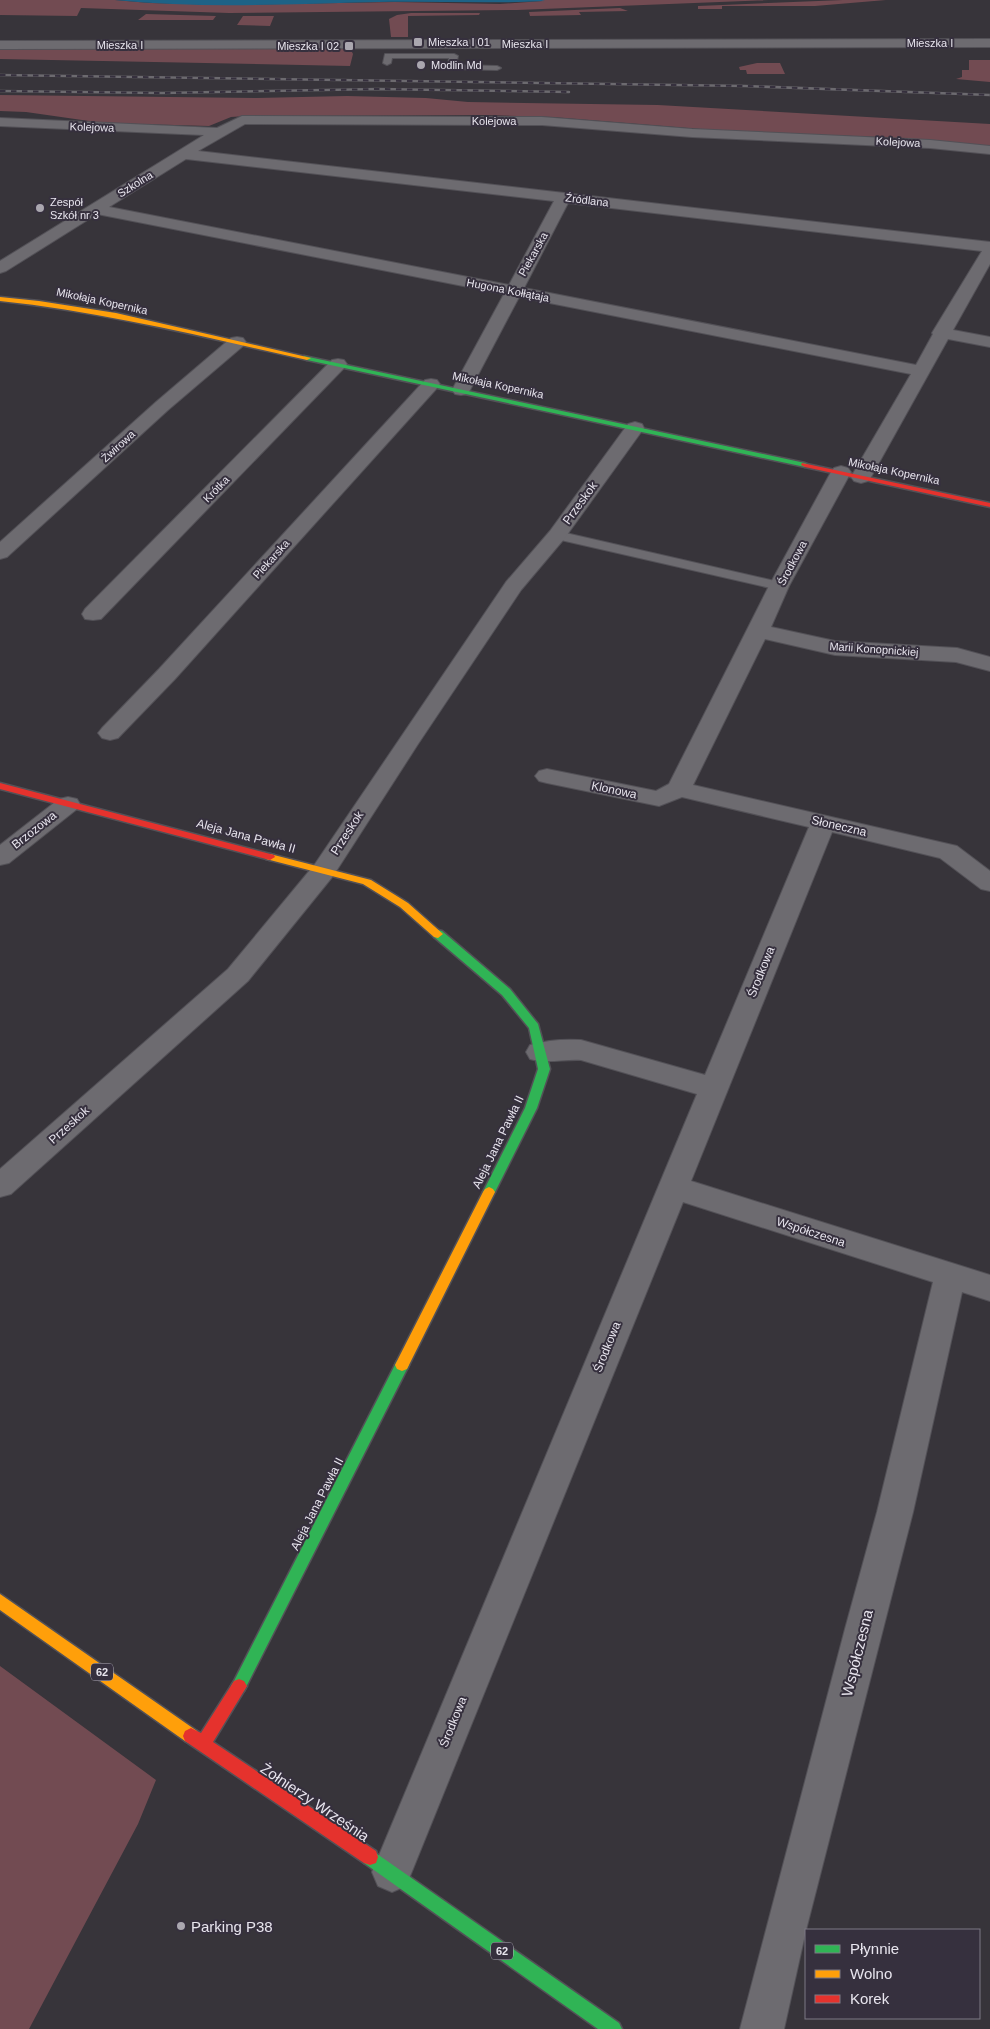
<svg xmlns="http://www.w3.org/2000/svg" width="990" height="2029" viewBox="0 0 990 2029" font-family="Helvetica,sans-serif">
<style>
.green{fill:#724b52}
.water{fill:#1e6286}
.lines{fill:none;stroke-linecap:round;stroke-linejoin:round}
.lane-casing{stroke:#535157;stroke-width:2}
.street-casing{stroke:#535157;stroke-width:2}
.fast-casing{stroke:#535157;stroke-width:3}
.slow-casing{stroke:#535157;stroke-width:3}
.jam-casing{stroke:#535157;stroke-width:3}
.lane{fill:#6d6b70;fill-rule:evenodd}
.street{fill:#6d6b70;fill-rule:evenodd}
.fast{fill:#30b455;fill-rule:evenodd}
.slow{fill:#ff9f0a;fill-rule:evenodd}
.jam{fill:#e5322d;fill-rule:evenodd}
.rail-casing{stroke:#6c6a6f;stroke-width:2.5}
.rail{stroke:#36303e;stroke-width:2;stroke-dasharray:5.5;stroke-linecap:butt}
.poi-dot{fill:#aaa7af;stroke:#36303e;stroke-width:2}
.labels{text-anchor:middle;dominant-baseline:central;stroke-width:4;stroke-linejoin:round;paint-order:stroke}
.far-poi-label{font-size:11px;fill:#e8e5ee;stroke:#36303e;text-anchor:start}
.far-street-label{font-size:11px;fill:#e8e5ee;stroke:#36303e}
.shield{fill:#36303e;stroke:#b3afb9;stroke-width:1}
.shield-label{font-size:11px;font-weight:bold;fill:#e8e5ee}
.street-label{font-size:12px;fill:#e8e5ee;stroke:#36303e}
.near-street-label{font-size:15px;fill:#e8e5ee;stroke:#36303e}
.near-poi-label{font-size:15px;fill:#e8e5ee;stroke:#36303e;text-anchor:start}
</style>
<rect width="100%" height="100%" fill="#37343a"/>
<path class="green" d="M0,0H115L150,3L230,5L395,2L500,4L542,1L541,0H769L517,10L229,13L81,8L77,16L0,15Z
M843,0H886L815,6H722V9H698V6Z
M620,8L628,11L579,12L581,15L530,16L529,12Z
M411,13H480L479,15L408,16V37H391L389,19L397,15Z
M146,14L216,16L213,20H138Z
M243,16H274L270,26L237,25Z
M350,48L353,54L350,66L0,59V49Z
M969,60H990V82L956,79L962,77V70H969Z
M757,63H780L785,74H747L746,70H740L739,67Z
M0,95L256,98L347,96L426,98L468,102L658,105L990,124V147L879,137L725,131L552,117L485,115L246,116L231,117L209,126L103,123L26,112L0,111Z
M0,1666L156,1780L138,1824L29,2029H0Z"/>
<path class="water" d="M115,0H541L545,1C489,4 434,1 378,2C290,4 202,9 115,0Z"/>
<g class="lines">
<defs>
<path id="lane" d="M385,54H454L458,56L456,65L497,66L501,68L497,70L455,69L448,66L449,58H392L391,63L387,65L383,63Z
M557,531L779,582L786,586L779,590L552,538L551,535L552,532Z"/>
<path id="street" d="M990,39V47L0,49V41Z
M242,116L542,117L692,129L930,140L990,146V154L930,148L692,137L542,125L245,124L198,151L990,242V264L953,330L990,337V347L948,339L871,477L868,481L861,483L854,481L851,477L911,374L519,297L470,390L467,394L461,395L455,394L452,390L504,294L97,214L6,271L0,273V261L204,135L0,126V118L217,128ZM186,159L554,201L509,285L109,207ZM568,203L982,251L932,333L933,334L916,365L524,288Z
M237,337L243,338L246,342L243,346L168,410L7,557L0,559V542L156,402L231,338Z
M338,359L344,360L347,364L344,368L101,619L93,620L85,619L82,614L85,609L332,360Z
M431,379L437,380L440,384L437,388L175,679L118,738L110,740L102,738L98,733L102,728L159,669L425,380Z
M635,422L642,424L644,428L564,539L521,590L418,744L333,876L248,981L11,1194L0,1197V1169L228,969L315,864L506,582L550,531L628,424Z
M841,466L848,468L851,472L789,586L771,627L835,641L957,648L990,657V671L956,662L835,655L765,639L693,785L957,846L990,871V891L981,889L940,858L832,832L691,1181L990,1275V1301L962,1292L913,1512L806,1930L784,2029H740L845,1629L877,1512L933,1282L683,1202L406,1886L392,1892L378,1886L372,1872L697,1094L581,1060C564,1059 546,1064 530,1059L526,1052L530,1045C547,1040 564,1039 581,1040L705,1075L809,827L682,797L659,806L547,783L539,781L535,776L539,771L547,769L656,791L669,784L769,586L831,472L834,468Z
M68,797L77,799L80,804L77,809L9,863L0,865V845L59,799Z"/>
<path id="fast" d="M304,356L805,463L809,465L805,467L307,360L303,358Z
M438,930L442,931L510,989L538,1024L550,1069L537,1108L495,1192L493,1195H485L483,1192L525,1108L538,1069L529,1028L502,995L434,937L433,934Z
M402,1359L407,1361L409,1365L244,1691L239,1693L234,1691L231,1686L234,1681L397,1361Z
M370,1849L619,2023L622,2029H598L364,1863L362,1857L364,1851Z"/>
<path id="slow" d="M0,297L39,301L116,313L311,358L307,360C205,337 104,312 0,301Z
M270,854L371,880L408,903L443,934L438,938L434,937L400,907L363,884L266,859L265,857Z
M489,1187L493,1189L495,1192L407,1369L402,1371L397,1369L395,1365L397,1361L483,1192L485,1189Z
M0,1594L197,1731L199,1736L197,1741L191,1744L185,1741L0,1610Z"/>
<path id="jam" d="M802,463L990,503V507L805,467L801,465Z
M0,783L274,855L275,857L270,860L0,789Z
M239,1679L244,1681L247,1686L213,1742L376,1851L378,1857L376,1863L370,1865L364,1863L185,1741L183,1736L185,1731L191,1728L201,1733L234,1681Z"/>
</defs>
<use href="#lane" class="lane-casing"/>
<use href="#street" class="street-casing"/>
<use href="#fast" class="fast-casing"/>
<use href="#slow" class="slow-casing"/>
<use href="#jam" class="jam-casing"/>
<use href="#lane" class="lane"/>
<use href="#street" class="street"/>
<use href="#fast" class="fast"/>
<use href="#slow" class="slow"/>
<use href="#jam" class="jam"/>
<defs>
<path id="rail" d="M0,75L745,86L990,95
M0,91L162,93L378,89L569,92"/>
</defs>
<use href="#rail" class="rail-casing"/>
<use href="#rail" class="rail"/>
</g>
<g class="poi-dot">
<rect x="413" y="37" width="10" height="10" rx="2.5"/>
<rect x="344" y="41" width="10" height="10" rx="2.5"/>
<circle cx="421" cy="65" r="5"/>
<circle cx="40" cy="208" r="5"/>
<circle cx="181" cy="1926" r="5"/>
</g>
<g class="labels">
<g class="far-poi-label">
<text x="428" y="42">Mieszka I 01</text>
<text x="339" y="46" text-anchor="end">Mieszka I 02</text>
<text x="431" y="65">Modlin Md</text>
<text x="50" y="202">Zespół<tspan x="50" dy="13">Szkół nr 3</tspan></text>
</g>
<g class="far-street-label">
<text x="930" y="43">Mieszka I</text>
<text x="525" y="44">Mieszka I</text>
<text x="120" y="45">Mieszka I</text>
<text x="494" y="121">Kolejowa</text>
<text transform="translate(92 127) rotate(2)">Kolejowa</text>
<text transform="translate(898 142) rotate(3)">Kolejowa</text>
<text transform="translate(135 184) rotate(-32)">Szkolna</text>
<text transform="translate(587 200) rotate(7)">Źródlana</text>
<text transform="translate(533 254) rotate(-61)">Piekarska</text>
<text transform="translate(508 290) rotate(11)">Hugona Kołłątaja</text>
<text transform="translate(102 301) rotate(12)">Mikołaja Kopernika</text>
<text transform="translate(498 385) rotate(12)">Mikołaja Kopernika</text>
<text transform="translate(118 446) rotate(-42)">Żwirowa</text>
<text transform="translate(894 471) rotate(12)">Mikołaja Kopernika</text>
<text transform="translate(216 489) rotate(-46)">Krótka</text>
<text transform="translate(271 559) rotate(-48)">Piekarska</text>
<text transform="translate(792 563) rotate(-62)">Środkowa</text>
<text transform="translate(874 649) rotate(4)">Marii Konopnickiej</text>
</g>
<g class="shield">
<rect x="91" y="1663.5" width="22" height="17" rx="4"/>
<rect x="491" y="1942.5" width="22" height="17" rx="4"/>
</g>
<g class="shield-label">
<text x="102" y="1672">62</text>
<text x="502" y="1951">62</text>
</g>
<g class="street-label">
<text transform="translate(580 503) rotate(-54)">Przeskok</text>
<text transform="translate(614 790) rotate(12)">Klonowa</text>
<text transform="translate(839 826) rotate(13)">Słoneczna</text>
<text transform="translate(34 830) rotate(-38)">Brzozowa</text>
<text transform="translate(347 833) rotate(-57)">Przeskok</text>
<text transform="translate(246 836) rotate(15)">Aleja Jana Pawła II</text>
<text transform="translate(761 972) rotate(-68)">Środkowa</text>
<text transform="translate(69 1125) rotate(-42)">Przeskok</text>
<text transform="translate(498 1142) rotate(-64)">Aleja Jana Pawła II</text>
<text transform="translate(811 1232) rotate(18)">Współczesna</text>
<text transform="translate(607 1347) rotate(-68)">Środkowa</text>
<text transform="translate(317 1504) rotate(-63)">Aleja Jana Pawła II</text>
<text transform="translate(453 1722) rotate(-68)">Środkowa</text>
</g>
<g class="near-street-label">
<text transform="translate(857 1653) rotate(-76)">Współczesna</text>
<text transform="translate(315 1802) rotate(34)">Żołnierzy Września</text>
</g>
<g class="near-poi-label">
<text x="191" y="1926">Parking P38</text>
</g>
</g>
<rect x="805" y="1929" width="175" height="90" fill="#36303e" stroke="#7d7884"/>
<rect x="815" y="1945" width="25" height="8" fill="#30b455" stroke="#7d7884"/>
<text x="850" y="1954" font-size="15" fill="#e8e5ee">Płynnie</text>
<rect x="815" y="1970" width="25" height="8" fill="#ff9f0a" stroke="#7d7884"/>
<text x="850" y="1979" font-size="15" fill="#e8e5ee">Wolno</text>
<rect x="815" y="1995" width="25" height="8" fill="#e5322d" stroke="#7d7884"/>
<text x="850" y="2004" font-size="15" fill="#e8e5ee">Korek</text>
</svg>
